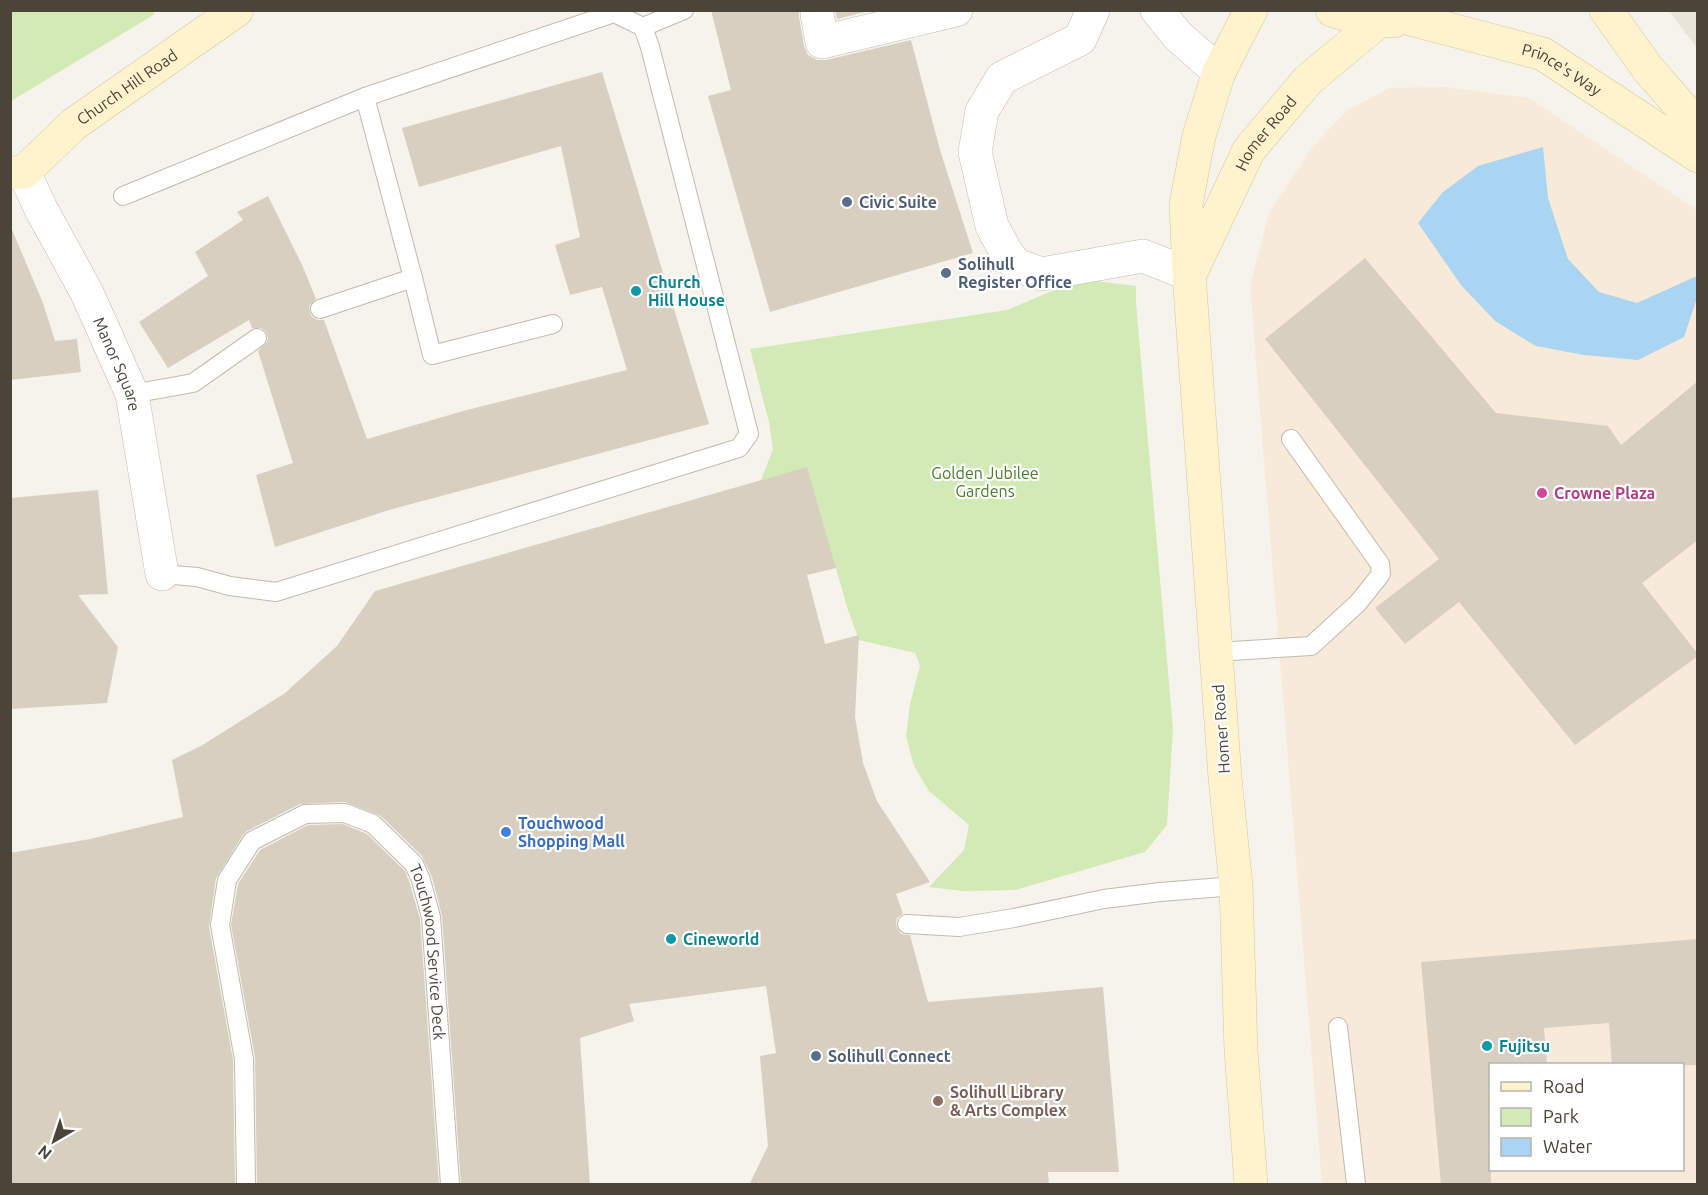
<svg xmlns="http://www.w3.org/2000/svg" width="1708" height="1195" viewBox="0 0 1708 1195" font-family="Ubuntu,sans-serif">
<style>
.residential{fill:#eae5da}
.commercial{fill:#f7ead8;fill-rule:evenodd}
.green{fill:#d2eab5}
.water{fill:#a9d4f2}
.building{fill:#d8cfc1}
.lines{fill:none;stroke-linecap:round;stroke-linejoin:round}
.lane-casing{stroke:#c2bbae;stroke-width:20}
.street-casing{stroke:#c2bbae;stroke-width:34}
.secondary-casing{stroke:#d6c79b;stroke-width:34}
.lane{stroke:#fff;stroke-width:18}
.street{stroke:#fff;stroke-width:33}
.secondary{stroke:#fff3cd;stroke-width:33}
.service-dot{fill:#5c6f8a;stroke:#fff;stroke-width:2}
.culture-dot{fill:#0f9aa8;stroke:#fff;stroke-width:2}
.hotel-dot{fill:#d1479c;stroke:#fff;stroke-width:2}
.shop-dot{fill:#3f7fe0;stroke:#fff;stroke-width:2}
.education-dot{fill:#8d6e63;stroke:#fff;stroke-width:2}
.labels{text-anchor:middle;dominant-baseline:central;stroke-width:4.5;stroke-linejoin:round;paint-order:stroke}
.street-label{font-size:16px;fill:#4b4439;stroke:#fff}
.service-label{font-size:16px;font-weight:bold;fill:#4e5e75;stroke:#fff;text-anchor:start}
.culture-label{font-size:16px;font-weight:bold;fill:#0d838f;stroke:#fff;text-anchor:start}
.park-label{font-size:16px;fill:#4a7f2a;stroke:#fff}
.hotel-label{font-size:16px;font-weight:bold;fill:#b23c85;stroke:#fff;text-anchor:start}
.shop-label{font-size:16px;font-weight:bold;fill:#366cbe;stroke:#fff;text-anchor:start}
.education-label{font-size:16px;font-weight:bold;fill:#785e54;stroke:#fff;text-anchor:start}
</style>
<rect width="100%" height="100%" fill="#f6f3ec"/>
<path class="residential" d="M1669,11H1697V48Z"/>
<path class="commercial" d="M1446,87L1529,98L1697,210V1184H1322L1250,286L1269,213L1314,145L1349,109L1390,88ZM1490,1064H1682V1170H1490Z"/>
<path class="green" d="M152,10L155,14L11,101V11Z
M1080,279L1136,286V303L1173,729L1167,825L1145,852L1015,890L963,891L929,887L964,850L969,825L929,791L914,766L906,736L910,704L920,666L915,653L859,640L848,610L807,468L761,480L773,449L769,422L750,349L1007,310Z"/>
<path class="water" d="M1543,147L1548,198L1568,259L1599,292L1637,303L1697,276V298L1684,337L1638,360L1584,355L1536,346L1495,321L1461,285L1418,223L1443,192L1478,166Z"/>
<path class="building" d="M711,10H799V17L804,46L808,55L817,60H826L911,40L940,150L973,253L770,312L708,96L731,90Z
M835,10H873L837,19Z
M602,72L709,424L389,510L275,547L256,475L293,463L258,351L267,342L268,338L266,332L261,328H252L249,320L168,368L139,322L208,276L195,252L243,220L237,212L268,196L303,267L316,299L309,306L310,313L312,317L317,320H324L367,439L463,411L627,370L602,287L570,295L555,245L580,237L561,146L419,187L402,128Z
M10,225L43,303L55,341L77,339L81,372L10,380Z
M1365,258L1496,413L1608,426L1621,445L1698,381V540L1642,583L1698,654V656L1575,745L1459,602L1405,644L1375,608L1439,559L1265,339Z
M807,467L836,568L807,575L825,644L859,635L855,717L863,763L877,801L930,882L896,894L903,914L897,918L896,923L897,928L901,934L910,935L928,1002L1103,987L1119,1172H1048L1049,1185H749L768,1146L760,1056L776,1053L766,986L629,1004L634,1021L580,1038L590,1185H461L442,916L432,877L422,856L381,816L345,802L300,804L247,831L243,835L216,878L209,927L233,1060L235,1185H10V853L90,839L183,817L172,760L201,746L285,693L337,646L375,591Z
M98,490L108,594L78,595L118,647L107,703L10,709V498Z
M343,824L367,834L405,871L410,884L420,919L439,1185H257L255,1057L231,925L238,884L260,850L308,825Z
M1698,939V1065H1612L1609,1023L1544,1028L1547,1065H1491V1185H1441L1421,962Z"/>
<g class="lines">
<defs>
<g id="lane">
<path d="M643,27L684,10"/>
<path d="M123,196L365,97"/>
<path d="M413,278L432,355L553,324"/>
<path d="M132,394L193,383L257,338"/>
<path d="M162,574L197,577L230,586L276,592L739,448L749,434L650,47L643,27L614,13L365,97L413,278L320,309"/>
<path d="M1216,652L1311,646L1358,603L1381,574L1380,564L1291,439"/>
<path d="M907,924L959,927L1014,918L1104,899L1160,892L1236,886"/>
<path d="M1338,1027L1356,1184"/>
<path id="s1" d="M246,1184L244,1059L220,925L227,880L252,841L305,814L345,813L373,824L414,864L421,880L431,917L450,1184"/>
</g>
<g id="street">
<path d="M1093,10L1080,39L1002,78L982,111L975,152L992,226L1006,252L1016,265L1042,274L1143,256L1189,274"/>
<path d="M1157,10L1177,35L1219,72"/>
<path d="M817,14L822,42L956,10"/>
<path id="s2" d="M24,172L41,209L87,293L132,394L162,574"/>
</g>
<g id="secondary">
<path d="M1332,10C1352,17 1373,22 1394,21"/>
<path d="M1606,10L1648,69L1698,126"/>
<path id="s3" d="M1407,18L1543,54L1698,156"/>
<path id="s4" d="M10,173L24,172L74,124L237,10"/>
<path id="s5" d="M1192,270L1249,150L1308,80L1379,21"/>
<path d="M1251,1184L1241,1050L1236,886L1225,778L1189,274L1186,204L1199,136L1219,72L1251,10"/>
</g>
</defs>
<use href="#lane" class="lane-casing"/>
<use href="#street" class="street-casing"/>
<use href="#secondary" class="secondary-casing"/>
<use href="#lane" class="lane"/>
<use href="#street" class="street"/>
<use href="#secondary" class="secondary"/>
</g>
<g class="service-dot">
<circle cx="847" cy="202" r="6"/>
<circle cx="946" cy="273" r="6"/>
<circle cx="816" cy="1056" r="6"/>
</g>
<g class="culture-dot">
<circle cx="636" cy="291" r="6"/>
<circle cx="671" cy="939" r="6"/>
<circle cx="1487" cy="1046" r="6"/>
</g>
<circle class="hotel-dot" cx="1542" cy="493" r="6"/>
<circle class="shop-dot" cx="506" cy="832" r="6"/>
<circle class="education-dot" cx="938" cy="1101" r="6"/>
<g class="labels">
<g class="street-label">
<text stroke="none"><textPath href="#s3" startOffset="164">Prince's Way</textPath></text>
<text stroke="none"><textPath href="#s4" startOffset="148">Church Hill Road</textPath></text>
<text stroke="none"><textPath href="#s5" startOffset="156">Homer Road</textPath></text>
<text stroke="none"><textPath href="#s2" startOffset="214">Manor Square</textPath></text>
<text transform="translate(1221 729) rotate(-94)">Homer Road</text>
<text stroke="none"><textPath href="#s1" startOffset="630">Touchwood Service Deck</textPath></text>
</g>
<g class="service-label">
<text x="859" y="202">Civic Suite</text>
<text x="958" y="264">Solihull<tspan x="958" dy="18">Register Office</tspan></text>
<text x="828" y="1056">Solihull Connect</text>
</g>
<g class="culture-label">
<text x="648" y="282">Church<tspan x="648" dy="18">Hill House</tspan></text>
<text x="683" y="939">Cineworld</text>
<text x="1499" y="1046">Fujitsu</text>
</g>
<g class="park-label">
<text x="985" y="473">Golden Jubilee<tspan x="985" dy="18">Gardens</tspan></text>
</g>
<g class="hotel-label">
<text x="1554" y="493">Crowne Plaza</text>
</g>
<g class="shop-label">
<text x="518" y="823">Touchwood<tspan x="518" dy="18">Shopping Mall</tspan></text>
</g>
<g class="education-label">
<text x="950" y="1092">Solihull Library<tspan x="950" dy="18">&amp; Arts Complex</tspan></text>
</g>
</g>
<rect width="1708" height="1195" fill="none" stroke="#4b4439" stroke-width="24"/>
<rect x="1489" y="1063" width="195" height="108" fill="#ffffff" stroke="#b7b4b0" stroke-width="1.5"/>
<rect x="1501" y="1082" width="30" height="9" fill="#fff3cd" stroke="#b7b4b0" stroke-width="1.5"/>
<text x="1543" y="1093" font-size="18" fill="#4b4439">Road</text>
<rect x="1501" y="1108" width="30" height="18" fill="#d2eab5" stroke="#b7b4b0" stroke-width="1.5"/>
<text x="1543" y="1123" font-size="18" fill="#4b4439">Park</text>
<rect x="1501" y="1138" width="30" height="18" fill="#a9d4f2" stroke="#b7b4b0" stroke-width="1.5"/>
<text x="1543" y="1153" font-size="18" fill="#4b4439">Water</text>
<g transform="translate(54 1141) rotate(219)" stroke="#ffffff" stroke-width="4.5" paint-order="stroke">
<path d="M0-4.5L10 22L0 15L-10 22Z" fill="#4b4439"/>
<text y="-9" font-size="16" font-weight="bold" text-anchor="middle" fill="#4b4439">N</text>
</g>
</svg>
